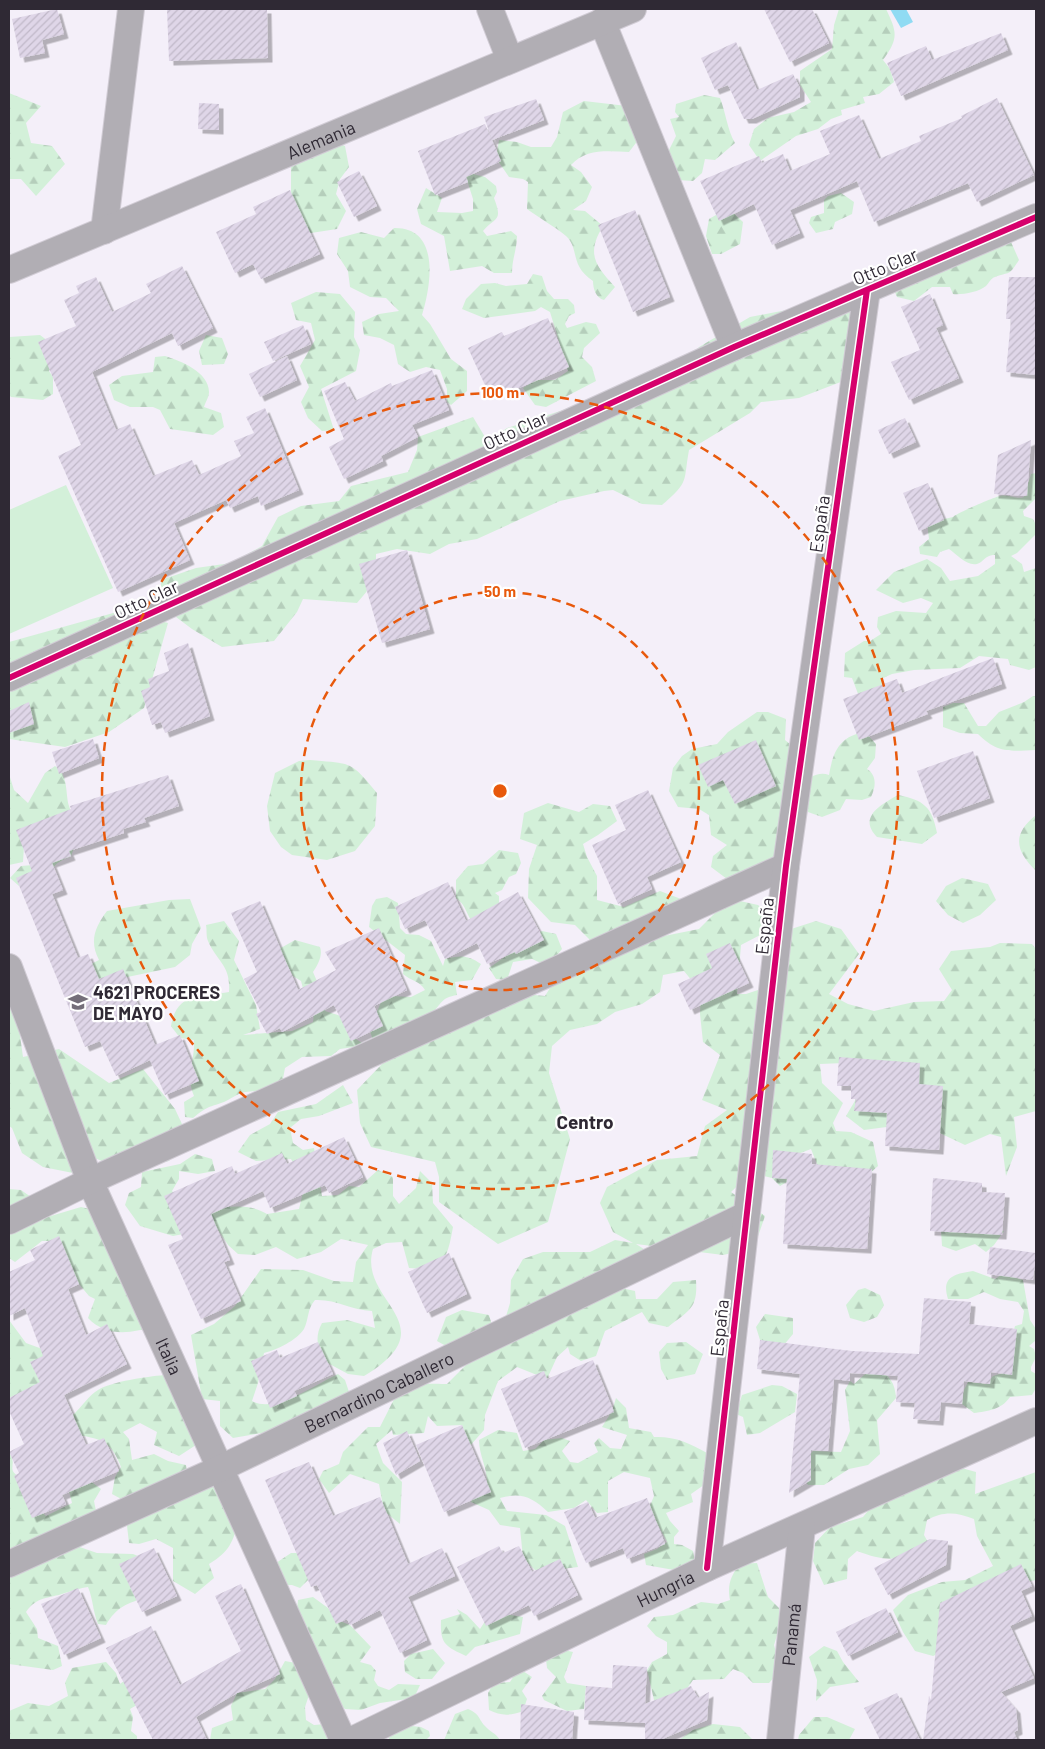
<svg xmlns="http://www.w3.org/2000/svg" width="1045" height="1749" viewBox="0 0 1045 1749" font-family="Barlow,sans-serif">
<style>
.forest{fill:url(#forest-firs)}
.pitch{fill:#d3f0d9}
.water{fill:#90dbf3}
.building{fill:url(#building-hatch);filter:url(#shadow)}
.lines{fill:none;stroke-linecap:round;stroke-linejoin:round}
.minor-casing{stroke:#d1ccd5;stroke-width:28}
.minor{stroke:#b1aeb4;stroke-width:26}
.cycleway-casing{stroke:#fff;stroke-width:9}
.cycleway{stroke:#d6006c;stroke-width:6}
.ring{fill:none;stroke:#e8590c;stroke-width:2.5;stroke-dasharray:9 6}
.labels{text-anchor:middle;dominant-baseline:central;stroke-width:4.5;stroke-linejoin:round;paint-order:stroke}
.street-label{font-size:18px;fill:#2f2934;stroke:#fff}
.poi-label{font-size:18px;font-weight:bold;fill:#2f2934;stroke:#fff;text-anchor:start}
.neighbourhood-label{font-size:19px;font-weight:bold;fill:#2f2934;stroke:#fff}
.centre{fill:#e8590c;stroke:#fff;stroke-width:2.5}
.ring-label{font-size:15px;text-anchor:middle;font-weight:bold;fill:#e8590c;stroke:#fff;stroke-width:4.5;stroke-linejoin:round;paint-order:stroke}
</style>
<defs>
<pattern id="forest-firs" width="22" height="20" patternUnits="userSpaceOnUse" patternTransform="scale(1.25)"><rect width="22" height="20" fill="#d3f0d9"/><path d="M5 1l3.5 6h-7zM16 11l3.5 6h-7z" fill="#b5cebb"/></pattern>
<pattern id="building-hatch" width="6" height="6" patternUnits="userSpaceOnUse" patternTransform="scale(1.25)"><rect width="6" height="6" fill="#dfd6e8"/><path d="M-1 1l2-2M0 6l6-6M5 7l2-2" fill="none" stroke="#c0b8c8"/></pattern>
<filter id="shadow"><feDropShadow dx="4.5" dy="4.5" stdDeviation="0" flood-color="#0004"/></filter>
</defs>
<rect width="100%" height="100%" fill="#f4eff9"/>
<path class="forest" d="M839,9H886C897,32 899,38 883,60L890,69L894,82L879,94L863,97L865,103L841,110L842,115L831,119L818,129L796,136L760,161L749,145L754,129L768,118L794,112L811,102L800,85V71L832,49L834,25Z
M9,93L41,106L26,123L31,143L52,146L65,164L36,196L21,179H9Z
M704,95L720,98C726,113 727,129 735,143L715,160L705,159L702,173L693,181L677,180L664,160L676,136L670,119L679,117L675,112L676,104Z
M584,101L627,106L642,135L629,152C608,151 586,148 571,165L581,172L592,187L586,201L573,210L585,211L603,226C586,254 595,265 615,287L604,300C596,298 593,289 593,281C569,265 580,249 566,236C554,226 539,218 527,209L528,182L523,179L509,177L496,158L499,140L517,142L531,147H551L557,137L563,112Z
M326,138L345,146L349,167L340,179L336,194L346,211L337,229L311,233L305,231L291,195V164Z
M473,174L485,177L496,186L497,192L494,198C503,222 496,216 483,231L487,236L511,231L517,236C517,249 512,259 512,273H494L482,266L450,271L444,236L421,224L417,209L426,188L442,198L437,212L462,213L473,211V199L466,177Z
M841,193L854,202L852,214L835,222L833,229L816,233L809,223L811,217L824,213V200L828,196Z
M728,208L743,222L740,244L721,254H712L706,236L709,219Z
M394,228C441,227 431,286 422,315L430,324L451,359L467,371V391L451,405L447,402V389L440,370L426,367L410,372L398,364L394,345L380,338L364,335L362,322L379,314L399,311L386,298L370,297L350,287L348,271L337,254L339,238L361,232L384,238Z
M1011,242L1019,260C1008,277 1011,271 995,277C991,278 989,283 986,286C979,292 962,295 953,294L950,287H932L914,301L897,297L894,290Z
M533,274L542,276L547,291L554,299H568L574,305L575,313L569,316L565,324L567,328L586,322L596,324L600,333L584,348L582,357L592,367L596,381L546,407L535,405L523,388L536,380H555L568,371L550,312L541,307L535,311L484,318L462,309L466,299L481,284L495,283L506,286L527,284Z
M316,292L340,294L355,312L354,337L360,350L356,371L321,389L334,430L322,431L308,418L301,402L309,387L300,366L315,340L311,323L296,320L291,303Z
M833,301L869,322L859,375L799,398L761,402L750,413L689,450C683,482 690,481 662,505L642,504L613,490L604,491L560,501L477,539L449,544L430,554L397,549L376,554C376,581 375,582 357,603L303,599L297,612L274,641L222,647L192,629L160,605L161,580L196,568L231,563L262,546L278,517L301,506L339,501L351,486L408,472L417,450L418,437L473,417L488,442L507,428L672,375L699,347L750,317Z
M40,335L52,344L55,362L49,371L53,377V394L43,400L11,397L9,395V337Z
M206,335L222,338L228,354L224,364L202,365L199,351Z
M165,356C181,361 209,372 209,392C209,397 205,403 204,407L221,413L224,427L213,435L170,429L160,410L153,407H130L114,400L109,385L122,376L153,372L155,357Z
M1036,473V498L1023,511L1024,516L1033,519L1036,525V534L1017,553L1011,556L1022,564L1024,572L1036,568V667L1029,670L1010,665L1008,659L979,656L960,668L914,670L892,674L881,679L885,687L860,699L852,678L844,677L845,653L864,641H870L881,634L877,627L878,617L896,611L926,613L933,603L921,598L903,603L876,590L894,572L927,559L941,568L950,581L978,576L995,564V555C988,555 987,557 981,562C970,570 958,555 949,549L940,552L937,557L920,554L919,547L929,539L927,523L953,517C955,514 994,497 1000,496C1008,494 1016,500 1024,497L1031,474Z
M124,610L168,623L144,708L109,732L65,747L9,739V642Z
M1033,696H1036V750C1011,751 998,754 978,734L960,733L943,727V707L953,703H964L978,726H986L999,712L1024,702Z
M757,712H768L786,719L785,740L796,749L800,784C809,778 818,771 829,775C833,751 840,736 865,732L876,744L875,758L867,769C877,775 876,787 871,797L862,800L846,799L840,810L822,817L808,812L801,801L794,850L727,879L711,867L713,856L727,845L711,835L709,815L699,809L678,807L669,791L673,768L682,756L692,749L717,744L728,732Z
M310,760C352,764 350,760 377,793L375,826L355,851L327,860L292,855L281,847L270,831L267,806L275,773L299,761Z
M55,766C69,775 65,793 69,806C70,811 75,815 76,820C78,832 76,845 71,856C56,862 50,868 45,884L19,886L10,878L21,866L33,865L24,846L23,862L9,865V774L14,790L28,803L45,773Z
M898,795C924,800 932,807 937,833L922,844L877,837C857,817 882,804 898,795Z
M548,803L579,812L593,804L610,806L617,821L598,835L583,844L587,857L597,876V900L624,907L660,891L681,899L659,937L699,929L718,910L740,901L758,905L774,918L768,931L741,945L737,994H746L767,987L788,930L816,921L841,929L859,954L829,994L848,1004L874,1011L914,1002L944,1001L952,990L939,969L951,951L990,947L1000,943L1032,944L1036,949V1111L1014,1117L1017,1147L1006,1176L1001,1137L990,1134L965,1145L929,1128L894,1126L864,1130L846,1116L856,1099L844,1063L820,1064L822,1083L843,1103L833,1123L836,1131L851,1132L873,1142L878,1166L855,1187L819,1169L811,1149L798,1154L797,1176L780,1186L772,1178L751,1173L731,1192L765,1216L754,1248L723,1255L636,1244L658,1258L617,1287L635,1291L636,1299H657L673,1282L696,1280C698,1309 689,1310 668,1327L649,1323L642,1312L605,1331L596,1356L581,1361L570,1354L568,1347L557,1357L547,1379L517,1367L498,1381L485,1415L484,1430L469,1447L462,1425L437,1426L428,1416L424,1433L393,1435L392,1430L376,1444L383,1463L402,1482L400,1524L384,1511L379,1484L350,1474L329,1493L319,1479L323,1471L339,1464L343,1452L368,1427H380C403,1383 396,1383 447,1384L471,1360L437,1341L446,1317L462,1310L489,1315L492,1325L504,1323L510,1303L511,1280L523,1259L543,1252H590L615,1240L633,1243L613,1232L600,1203L607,1187L657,1160L697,1156L705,1126L727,1110L702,1100L720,1055L703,1042L700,1014L701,992L684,971L663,975L660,992L642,1004L615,1012L597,1024L570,1030L552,1046L549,1073L570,1139L548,1222L498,1244L439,1202V1177L435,1162L371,1147L360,1123L357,1090L406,1039L513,993L545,996L555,980L594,944L575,925L551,922L528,898L529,869L537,845L520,839L524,813Z
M1036,815V871C1016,851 1011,835 1036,815Z
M499,850L518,853L521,863L516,874L509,877L502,890L495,893L499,896V909L475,924C465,915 468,907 456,898V880L468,866L483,864Z
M962,878L988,884L996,900L980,915L963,923L948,915L936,901L946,886Z
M387,897L398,903L400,928L406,934L419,935L431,941L443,966L445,959C460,955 468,955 481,964L472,980L455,982L457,995C441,998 443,1002 433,1012C429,1018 419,1021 414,1025C398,1036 387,1050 370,1057L354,1047L340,1049L331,1056L302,1057L285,1068L282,1084C262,1096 264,1089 245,1092C236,1094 231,1099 224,1102C207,1108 208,1106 193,1118L185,1117L184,1102L194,1096C185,1075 195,1062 194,1040L180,1038L171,1026C177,991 202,997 229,992C231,965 217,962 208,941C206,937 207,930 206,925L224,921L239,941L234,960L256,1005L260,1029L243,1035L292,1031L313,1022L315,1004L305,996L301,981L293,976L279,949L295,940L320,947C323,955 318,965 313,972L325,1000V1011L341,1016L350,1035L362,1043L373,1040L370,1031L380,1021L375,1016L382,1000L391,996L411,997L425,990C420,981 411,981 403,974L405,955L369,927L372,906L376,899Z
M190,899L201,928L192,944L190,955L175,967L80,987L79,970L99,960C89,941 95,927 107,911L169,900Z
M542,931L556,934L562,949L554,959L543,964L532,959L513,962L507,980L496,979L489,968Z
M9,1002L17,1014L23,1057L59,1049L109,1083L143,1069L175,1109L188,1137L169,1161L127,1171L87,1155L73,1173L43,1167L22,1153L12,1128L9,1126Z
M343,1085L353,1103L319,1116L301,1119L290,1128L293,1143L303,1150L314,1148L322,1196L338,1195L349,1186L359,1187L378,1170L393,1177V1196L399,1204L416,1188L420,1171L432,1183L433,1203L453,1227C450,1242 448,1265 429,1269C424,1270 415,1268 409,1268L402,1242L386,1243L373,1249C357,1302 450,1324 364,1376L348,1374L324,1361C318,1347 314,1338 322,1323L347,1320L375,1328L372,1311C351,1310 336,1299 315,1300C307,1309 309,1319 304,1329C297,1340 277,1350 264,1353L258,1383L252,1401C275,1414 316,1384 338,1374L345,1380L349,1392L279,1430L233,1438L220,1426V1401L202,1399L191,1335L214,1324L235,1306L261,1269L303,1270L334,1281L353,1282L356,1262L368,1245L341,1239L321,1252L297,1259L276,1247L255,1255L238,1254L228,1245L213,1222L199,1231L173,1236L140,1226L125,1205L129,1193L141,1187L142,1172L180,1164L195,1154L212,1159L215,1171L198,1174L179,1171V1179L172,1191C201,1227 231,1193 267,1214L299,1209L305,1184L291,1159L256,1161L238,1152L250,1135L270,1124L278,1112L316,1104Z
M9,1189L21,1190L41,1204L44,1218L81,1207L108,1213L156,1326C132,1333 107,1338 88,1318L95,1299L89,1296L79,1284L67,1282L61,1241H42L15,1262L9,1258Z
M993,1229L1004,1231L994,1245L986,1252L975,1244L956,1251L942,1246L941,1230Z
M973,1271L995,1279L1003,1274L1023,1280L1030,1320L1036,1329L1035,1341L1029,1346L1034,1349L1036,1357L1031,1367V1371L1036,1374V1388L1032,1395L1010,1397C1001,1410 988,1411 974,1413L962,1404L964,1390L968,1382L987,1384L993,1376L1003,1373L1015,1326L1022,1324L1024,1311L1018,1302L1000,1299L984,1292L968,1299H948C941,1277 954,1274 973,1271Z
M865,1288L880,1295L884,1305L877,1317L864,1322L850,1318L846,1305L858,1290Z
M765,1314L793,1318V1334L783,1346L760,1340L756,1327Z
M9,1320L26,1343L45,1350L48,1392L15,1395L9,1398Z
M686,1342L703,1354L695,1374L667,1380L661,1369L659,1352L667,1343Z
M876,1369C890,1375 895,1383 896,1398L877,1420L880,1454L868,1465L849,1469L824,1485H808L803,1476V1462L813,1451L841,1452L850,1431L845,1390L850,1381L854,1384L864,1375Z
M164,1375L196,1445L179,1456L154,1445L157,1432L140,1423L123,1432L129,1439L132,1460L154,1454L168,1461L186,1465L188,1478L123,1500L112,1494L115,1477L121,1467C112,1443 103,1439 78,1435L73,1415C81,1408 89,1395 98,1390C113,1381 146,1377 164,1375Z
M772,1385L782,1386L797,1394L795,1412L760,1433L747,1435L743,1417L736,1414L742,1395Z
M616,1398L626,1408L629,1428L651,1432L654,1437C674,1436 690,1443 707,1453L711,1480L691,1494L693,1502L666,1513L670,1521L679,1531L674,1537V1544L682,1545L693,1551L696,1566L674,1570L646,1565L644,1554L657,1549L667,1542L649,1508L654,1496L650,1478L624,1472L608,1481V1512L597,1513L586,1500L574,1508L548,1512C532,1497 521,1492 500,1498L507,1511L546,1515L565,1526L578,1567L554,1570H535L523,1558L520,1528L500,1525L489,1510L471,1502L475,1491L487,1483C487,1467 479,1455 479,1440L498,1430L517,1433L523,1451L535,1449L544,1440L562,1438L570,1441L562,1451L570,1462L578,1463L598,1452L594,1443L599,1438L610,1448L621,1449L627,1435L602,1427L612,1411Z
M9,1452C20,1469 0,1468 30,1483L36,1506L46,1516L72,1503L67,1483L85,1477L101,1489L94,1501L96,1511L76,1525L57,1527L40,1543L9,1549Z
M947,1464L976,1472L975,1494L1036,1472V1580L1020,1583L962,1643L933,1656L915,1651L903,1632L893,1610L908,1595L942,1582L965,1580L993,1566L977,1536L974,1519C956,1512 944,1511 927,1520L924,1535L929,1544C901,1561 889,1563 857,1551L848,1559L847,1579L824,1585L813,1561L815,1543L830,1527L863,1517L876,1501Z
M198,1485L234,1489L244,1512C231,1537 236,1548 209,1564L214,1578L195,1594L173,1581V1548L156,1539L139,1544L129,1543L126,1517Z
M71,1544L97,1553L133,1554L143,1558L147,1597C128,1603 116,1607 106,1625L98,1624C93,1612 93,1599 88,1587C80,1588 73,1591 65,1593C48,1599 37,1596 26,1612L37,1629L38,1638L58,1646L62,1666L53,1670L9,1664V1570Z
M291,1553H300L309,1579L300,1588L292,1585H280L273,1565Z
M757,1563L768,1597L779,1608V1629L774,1645L781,1670L769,1683H753L743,1673L733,1669L724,1679L693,1680L677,1703L654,1700L647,1670L652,1662L667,1654V1642L656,1636L647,1626L654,1617L673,1615L701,1602L718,1604L730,1600C727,1584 731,1577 739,1564Z
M313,1597L328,1608L337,1620L350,1625L371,1647L360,1662L371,1665L376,1671L374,1680L378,1686L389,1690L398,1684L420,1685L414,1698L380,1703L361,1710L345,1709L330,1695L296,1620L298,1600Z
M457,1609L467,1615L480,1629L489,1615L500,1613L523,1617L520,1634L475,1647L466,1656C445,1646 440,1644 441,1620L460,1614Z
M824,1646L837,1651L843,1662L859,1682L830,1687L816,1701L817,1680L809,1657Z
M433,1649L445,1663L432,1679H416L405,1672L404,1661L411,1654Z
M564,1650L573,1652L564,1677L567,1683L586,1686L584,1709L567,1711L544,1700L542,1696L556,1677L547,1668L546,1659Z
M285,1661L301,1664L313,1683L305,1707L306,1720L314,1725L326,1724L334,1740H210L212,1728L233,1720L231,1706L237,1693L265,1689L275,1679Z
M106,1662L116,1673L120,1684L130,1676L147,1699L130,1709L133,1717L131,1731L137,1736V1740H9V1711L28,1703L49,1706L68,1696L65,1683L72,1668Z
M517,1671H523L532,1677L522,1691L527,1699L523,1711C510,1716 501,1716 489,1710L488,1693L494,1683L510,1682Z
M468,1709C481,1715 477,1717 485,1726C490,1732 496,1733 500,1740H444L455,1714Z
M814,1717H827L855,1729L849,1740H798L799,1735Z
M713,1724L740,1727L753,1740H679L693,1730Z
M403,1725L421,1727L429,1731L430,1736L426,1740H388L392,1732Z"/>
<path class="pitch" d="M66,485L113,588L9,634V510Z"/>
<path class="water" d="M890,9H906L913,22L901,28Z"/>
<path class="building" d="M57,9L64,34L42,40L45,53L20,58L12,19Z
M167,9H267L268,58L169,61Z
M764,9H812L829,43L790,62Z
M1001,33L1008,50L901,96L887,63L926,46L932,60Z
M736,42L757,90L793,74L800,88V97L752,119H744L728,85L715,90L701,58Z
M997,98L1034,175L977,202L968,183L874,222L857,181L790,210L800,233L772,245L754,204L719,221L700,181L759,156L762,163L783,154L790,171L830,154L820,131L859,115L879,159L921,141L919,136L962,118L961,116Z
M536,99L544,120L492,140L484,117Z
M199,103L219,104V130L198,129Z
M485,124L501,161L466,177L468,182L435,195L418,151Z
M359,171L377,206L354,217L337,182Z
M290,190L320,254L261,279L253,264L235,273L216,232L256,214L253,207Z
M635,210L670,297L633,312L598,225Z
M182,266L213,328L178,346L172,333L92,372L116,430L130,424L153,476L192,460L199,475L241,456L234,441L254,433L246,417L265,408L299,490L261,506L258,496L230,508L226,500L174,523L190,560L118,592L58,456L81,445L38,342L76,326L64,300L79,293L76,286L96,277L112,312L151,293L146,284Z
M1009,277H1036V375L1006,372L1011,319H1006Z
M930,294L943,325L936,328L959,378L909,400L891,362L920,350L901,307Z
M548,318L569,367L507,393L504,386L489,394L468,348L502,332L504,336Z
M303,325L311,344L273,361L264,342Z
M287,356L297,380L260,397L249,374Z
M432,370L449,410L412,425L418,437L381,456L383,461L344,479L329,447L344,439L324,391L345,382L355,401L391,383L392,386Z
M905,418L916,442L889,454L878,430Z
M1031,440L1027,496L994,494L998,455Z
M928,483L944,520L919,531L903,493Z
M407,550L430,629L382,643L359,564Z
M188,643L210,716L165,733L161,722L152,725L141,691L150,687L148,679L169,671L164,653Z
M993,658L1002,684L926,711L928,714L859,740L843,699L897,679L902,693Z
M29,702L34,724L9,733V711Z
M93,739L99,758L59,774L52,752Z
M756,740L776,786L735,804L723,780L708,787L698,765Z
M973,751L990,798L934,818L917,771Z
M168,775L179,806L144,818L146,822L123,829L124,833L69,851L71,856L52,863L63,890L52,894L78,958L88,954L99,979L123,969L155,1045L180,1035L199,1081L165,1095L150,1060L116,1076L100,1041L85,1047L16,878L32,871L16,830L71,809L70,806Z
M648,790L681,862L647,877L652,889L618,904L592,845L626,830L615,805Z
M448,882L466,921L518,892L544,940L516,954L515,952L487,964L477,943L445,959L425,920L405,929L395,907Z
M260,901L298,990L336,970L325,952L379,928L407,990L374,1006L383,1026L351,1041L334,1005L282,1032L280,1028L267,1034L256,1014L261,1012L244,979L257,972L231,913Z
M730,943L749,983L690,1010L678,984L712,968L706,954Z
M839,1057L920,1063L919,1084L943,1086L939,1150L885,1146L887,1113L854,1111L856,1099H851V1086H837Z
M344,1137L363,1177L329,1193L325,1185L270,1208L263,1191L211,1214L230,1260L224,1262L241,1301L201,1319L168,1245L183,1239L164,1196L232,1166L235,1174L282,1153L287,1164Z
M773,1150L812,1154V1164L872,1169L867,1249L783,1244L787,1179L772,1178Z
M933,1178L982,1183V1192L1005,1193L1002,1235L930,1231Z
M59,1236L79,1284L68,1289L86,1335L107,1324L127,1364L64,1395L86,1445L104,1438L119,1471L62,1495L66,1504L32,1518L14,1476L19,1473L9,1452L24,1444L9,1411V1398L40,1382L30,1362L43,1356L25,1308L9,1316V1272L35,1260L30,1250Z
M990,1247L1036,1253L1033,1280L987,1274Z
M449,1253L467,1294L427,1313L408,1272Z
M924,1298L971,1302L969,1324L1017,1329L1012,1375L991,1372L990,1384L964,1381L962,1404L941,1402L939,1421L913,1419L915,1403L896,1402L898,1376L850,1373V1381L834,1379L828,1451L811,1450V1480L789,1493L800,1374L757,1369L760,1340L852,1351L919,1354Z
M318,1342L333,1374L294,1391L297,1396L270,1408L251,1361L277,1350L280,1358Z
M593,1360L614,1412L525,1448L501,1389L544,1371L547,1379Z
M462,1425L491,1492L444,1512L416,1445Z
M407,1431L420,1461L396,1475L383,1443Z
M309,1462L333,1516L380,1497L408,1564L442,1548L455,1576L408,1597L427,1640L400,1653L380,1610L350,1625L347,1619L336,1624L317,1585L311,1587L265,1480Z
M647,1498L665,1544L627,1559L623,1548L586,1563L564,1512L588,1502L595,1518Z
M930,1539L948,1541L946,1565L888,1595L874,1568Z
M499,1546L503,1553L519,1546L532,1572L560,1559L578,1595L534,1616L529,1605L486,1626L457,1567Z
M154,1548L177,1596L142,1612L119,1564Z
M1021,1564L1032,1586L1021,1591L1032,1616L1010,1626L1034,1678L1001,1692L1016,1709L1018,1730L1014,1732L1017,1740H923L929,1696L931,1700L940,1603Z
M241,1584L280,1674L237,1693L196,1717L207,1740H153L106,1648L151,1626L180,1685L241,1651L215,1596Z
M78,1588L101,1638L64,1655L41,1604Z
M886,1608L898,1632L848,1656L836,1632Z
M613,1665L647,1667L645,1704L691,1686L698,1698L709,1692L707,1720L660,1740H645V1723L584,1720L586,1686L612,1688Z
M897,1693L920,1740H880L864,1708Z
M521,1704L574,1712L572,1740H520Z"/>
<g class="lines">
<defs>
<g id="minor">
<path d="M490,9L510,60"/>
<path d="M602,21L734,347"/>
<path d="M104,231L131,9"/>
<path id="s1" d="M9,270L633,9"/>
<path d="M9,678L734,347L1036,217"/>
<path id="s2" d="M9,967L90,1181L343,1740"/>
<path d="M9,1221L90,1181L786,866"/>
<path id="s3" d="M9,1564L219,1469L746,1215"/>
<path d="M707,1568L786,866L867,290"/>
<path id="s4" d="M352,1740L707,1568L1036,1421"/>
<path id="s5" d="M780,1740L802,1527"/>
</g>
</defs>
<use href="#minor" class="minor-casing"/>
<use href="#minor" class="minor"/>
<defs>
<path id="cycleway" d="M9,678L734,347L1036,217
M707,1568L786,866L867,290"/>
</defs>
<use href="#cycleway" class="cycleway-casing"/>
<use href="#cycleway" class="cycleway"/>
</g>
<g class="ring">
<circle cx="500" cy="791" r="199"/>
<circle cx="500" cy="791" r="398"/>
</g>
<defs>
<symbol id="school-bare" viewBox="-9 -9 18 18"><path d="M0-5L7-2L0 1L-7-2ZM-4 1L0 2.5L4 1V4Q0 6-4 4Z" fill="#746e79" stroke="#fff" stroke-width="2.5" paint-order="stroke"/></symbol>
</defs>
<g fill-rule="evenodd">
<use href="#school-bare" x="64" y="988" width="28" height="28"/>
</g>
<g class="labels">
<g class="street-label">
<text stroke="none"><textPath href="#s1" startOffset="338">Alemania</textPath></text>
<text transform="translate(885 266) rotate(-23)">Otto Clar</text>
<text transform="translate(515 430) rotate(-25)">Otto Clar</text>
<text transform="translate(819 524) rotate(-82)">España</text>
<text transform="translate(146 599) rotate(-25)">Otto Clar</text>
<text transform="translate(764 926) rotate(-84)">España</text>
<text transform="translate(719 1328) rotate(-84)">España</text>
<text stroke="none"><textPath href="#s2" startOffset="421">Italia</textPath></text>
<text stroke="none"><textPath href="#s3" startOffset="408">Bernardino Caballero</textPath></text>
<text stroke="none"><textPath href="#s4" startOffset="348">Hungria</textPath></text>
<text stroke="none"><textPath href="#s5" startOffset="106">Panamá</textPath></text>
</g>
<g class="poi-label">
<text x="93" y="992">4621 PROCERES<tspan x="93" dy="21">DE MAYO</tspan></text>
</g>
<g class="neighbourhood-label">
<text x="585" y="1121">Centro</text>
</g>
</g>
<circle cx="500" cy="791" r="8" class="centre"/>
<g class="ring-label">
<text x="500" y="398">100 m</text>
<text x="500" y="597">50 m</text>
</g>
<rect width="1045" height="1749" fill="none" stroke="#2f2934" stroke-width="20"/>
</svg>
